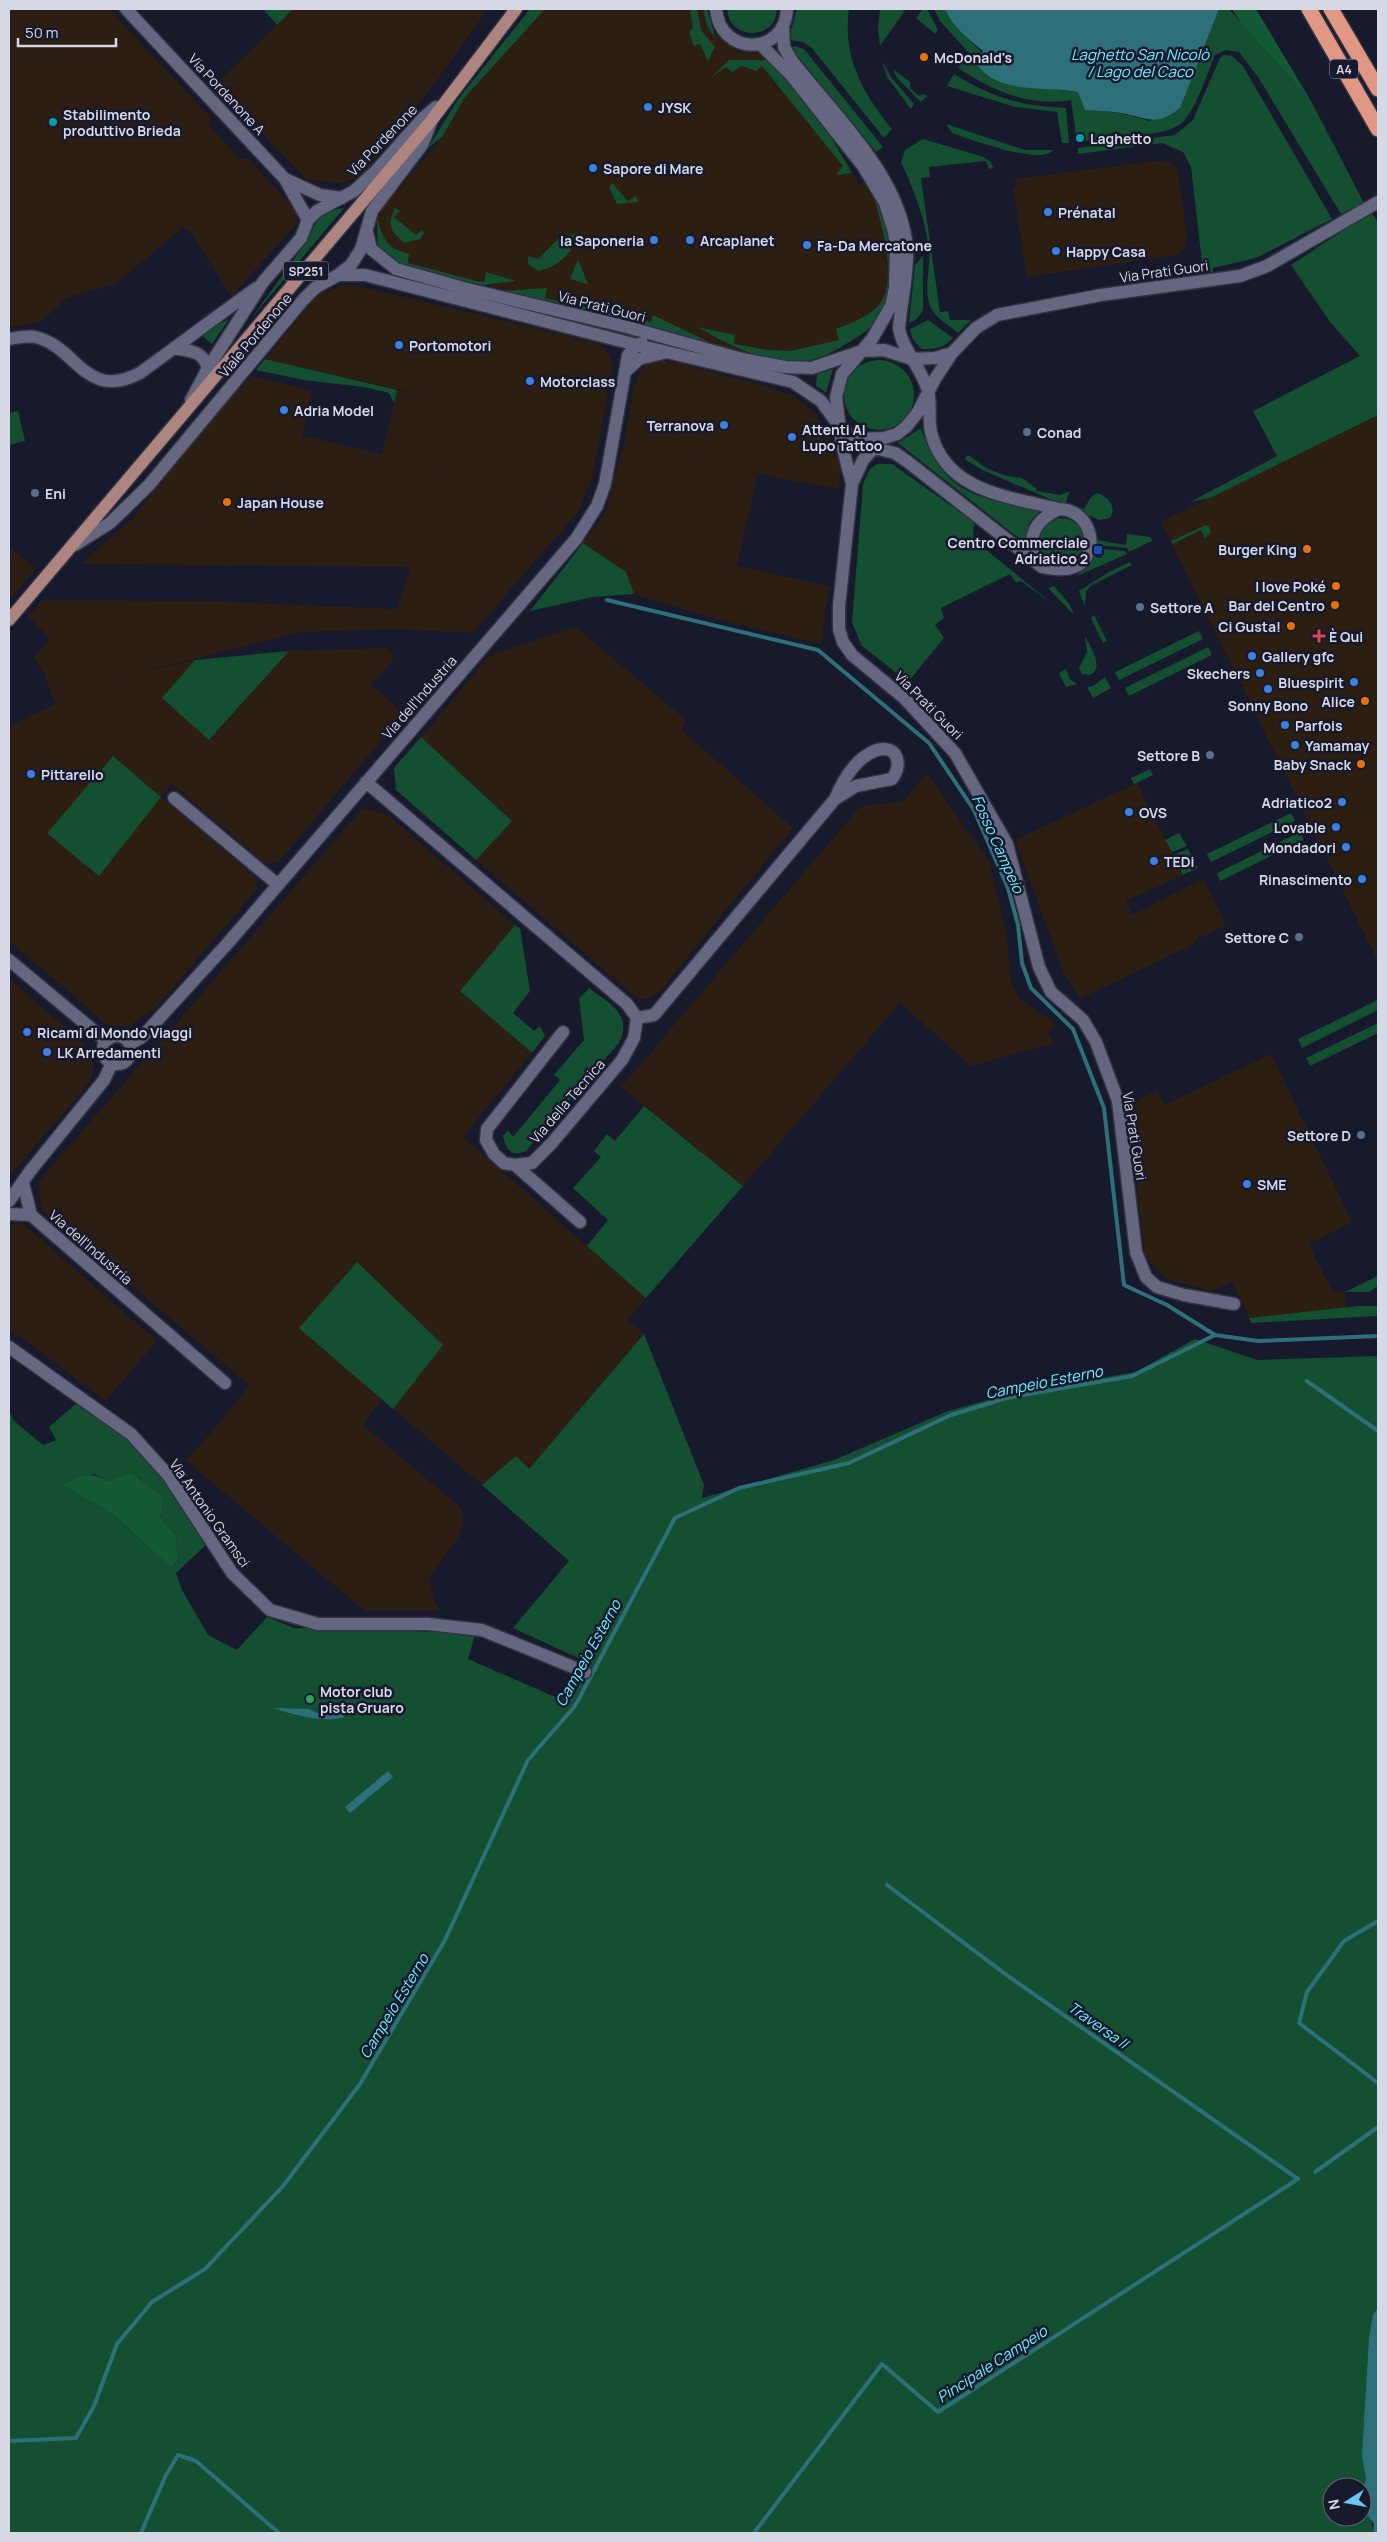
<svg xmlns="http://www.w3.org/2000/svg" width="1387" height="2542" viewBox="0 0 1387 2542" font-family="Manrope,sans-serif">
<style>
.commercial{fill:#2c1f12}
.industrial{fill:#2d1e13}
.green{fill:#134f30;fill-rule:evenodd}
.forest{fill:#145a36}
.water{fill:#2d7079}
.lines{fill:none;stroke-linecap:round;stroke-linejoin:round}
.stream{stroke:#2d7079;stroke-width:4}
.minor-casing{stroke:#323342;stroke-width:15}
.major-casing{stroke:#323342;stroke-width:15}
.highway-casing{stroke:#323342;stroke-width:18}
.minor{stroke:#64677f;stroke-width:12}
.major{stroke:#ae8481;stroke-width:12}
.highway{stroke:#e09783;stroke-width:15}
.food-dot{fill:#e8710a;stroke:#17192d;stroke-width:2}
.shop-dot{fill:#3f7fe0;stroke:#17192d;stroke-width:2}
.culture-dot{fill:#0f9aa8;stroke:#17192d;stroke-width:2}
.service-dot{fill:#5c6f8a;stroke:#17192d;stroke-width:2}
.transit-dot{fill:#1a4fb4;stroke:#17192d;stroke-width:2}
.health-dot{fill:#e0444e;stroke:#17192d;stroke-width:2}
.leisure-dot{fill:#2e9e5b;stroke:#17192d;stroke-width:2}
.labels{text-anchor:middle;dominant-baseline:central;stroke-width:5;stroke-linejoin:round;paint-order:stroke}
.shield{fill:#17192d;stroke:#9d9fae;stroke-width:1}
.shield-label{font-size:12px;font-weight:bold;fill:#d6d8e6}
.poi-label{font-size:14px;font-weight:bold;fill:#d6d8e6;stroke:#17192d;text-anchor:start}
.street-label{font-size:14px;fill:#d6d8e6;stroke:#17192d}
.water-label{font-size:15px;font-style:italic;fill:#6eeefe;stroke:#17192d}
</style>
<rect width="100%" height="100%" fill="#17192d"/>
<path class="commercial" d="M544,9H707L709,22L715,34L738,52L758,53L773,60L841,152L858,184L868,181L887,223L890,291L866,332L830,354L818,358L791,362L748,353L395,262L376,234L377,218L383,208L442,137L465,97Z
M1158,161L1172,163L1178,170L1187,237L1184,250L1177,255L1027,277L1013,190L1016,187L1015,179Z
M349,284L597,343L608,352L613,366L592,478L579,511L424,470L436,398L265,359L319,294Z
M657,360L677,363L759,384L791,395L806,405L816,414L837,456L841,469L839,489L758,474L625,439L634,386L642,368Z
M251,376L312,391L302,436L265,427V523L131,520L215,415Z
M1378,415V962L1161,522Z
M736,566L829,586L821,644L724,621Z
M195,660L47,833L99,875L161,797L256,878L257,889L155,1009L129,1026H109L9,941V726L61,701L124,676Z
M1137,783L1183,875L1126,901L1132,915L1203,879L1226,925L1194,941V944L1080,999L1064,974L1015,840Z
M1271,1054L1352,1222L1309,1244L1332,1290L1345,1292L1346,1308L1249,1318L1232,1282L1212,1291L1166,1279L1145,1256L1133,1153L1131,1103L1157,1091L1164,1105Z"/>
<path class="industrial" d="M9,9H109L211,118L209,124L240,159L248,158L297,212L296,225L231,296L189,230L182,228L117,283L67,298L41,322L9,327Z
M293,9H488L438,79L366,171L355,179L340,183L307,180L215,85Z
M397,390L437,398L424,470L579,511L473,633L393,629L303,632L124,676L55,703L44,674L34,657L50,639L28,616L43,600L208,601L397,609L411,567L80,564L131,520L265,523V427L382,454Z
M625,439L758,474L724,621L632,594L626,572L583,543L605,514Z
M9,547L36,569L9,600Z
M576,627L686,720L682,730L793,828L658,994L648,999H640L633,995L476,860L512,821L421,737L490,655Z
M385,648L395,655L388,667L371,684L404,714L279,861L267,865L172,784L161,797L113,756L162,698L210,740L289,651Z
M927,773L990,863L1007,938L1011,983L1020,999L1056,1024L1048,1033L1055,1043L971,1066L900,1003L743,1186L621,1087L858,809L867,805L902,802Z
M363,808L388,815L515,925L460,991L532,1053L463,1137L646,1298L628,1321L644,1334L528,1470L515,1457L482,1485L382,1399L363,1425L460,1507L464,1521L458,1538L429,1577L434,1600L440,1611H365L185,1460L213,1431L249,1385L41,1209L39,1181Z
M9,978L81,1041L90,1053L94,1066L90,1082L9,1177Z
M13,1224H21L28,1228L157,1341L106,1401L22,1338L9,1331V1226Z"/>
<path class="green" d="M263,9H293L277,25Z
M530,9H545L465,97L442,137L428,148L459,98Z
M690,9H697L701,30L715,47L708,61L700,44L694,46L689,32L693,28Z
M703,9H707L716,39L707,26Z
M727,9H777C776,41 729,41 727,9Z
M797,9H849C842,56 863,94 892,129L884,138L811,47L803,42L791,40L790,34Z
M880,9H906L880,46L878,29Z
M923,9H927L938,30L935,34L916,18Z
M934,9H945L949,17L965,36L1015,85L1078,92L1084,88L1091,110L1120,113L1150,121L1200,56L1219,9H1229L1311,101L1364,203L1341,214L1258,77L1239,52L1226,50L1215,55C1206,76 1198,105 1183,122C1169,137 1106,138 1084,141L1083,135H1076L1071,100C1029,107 993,91 958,68L969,53L940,21Z
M794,46L804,49L883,147L876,152L792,49Z
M1224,55L1232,56L1243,66L1332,219L1256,258L1213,268V272L1181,270L1196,262H1202L1191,167L1183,152L1162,143L1078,154V148L1175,135L1193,120L1220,58Z
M729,60H772L822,122L852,173L836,175L843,166L762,66L756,71L742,66L732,72L726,67L711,78Z
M882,61L891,77L914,104L911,109L887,77Z
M893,69L910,82V88L919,96L924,94L927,96L921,102L897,78Z
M954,74C993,98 1020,106 1066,108L1069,143H1062L1057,112L1015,107L947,86Z
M946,124L1025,150H1053C1042,166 969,139 952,133Z
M923,139L984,157L991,162L993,168L989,169L986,161L929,167L930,177L921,178L940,312L948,311L950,320H971L958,333C950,326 937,319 932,310C922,292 931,269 929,249C925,218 914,190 901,162L905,150Z
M868,181C875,194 883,208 887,222C895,249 896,299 876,322C868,331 857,337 846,344C829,354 812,363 793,362C757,361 727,343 697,327L735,335L734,344L767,350L790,351L839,340L836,329C851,323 866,318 877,307C902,283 878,208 868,181Z
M612,183L628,201L636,196L638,202L617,204L609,187Z
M344,208L250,320L302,248L318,219L333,210Z
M395,208L400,211L394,217L416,235L422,230L424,233L420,239L404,243C390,230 387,226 395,208Z
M1371,212L1378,222V415L1210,498L1190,502L1277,456L1253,411L1360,356L1330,322L1291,265Z
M377,218C384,241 386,247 409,254L408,263L476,281L484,282L486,272L516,281L481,285L395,262L378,247Z
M578,233C572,254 560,266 538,271L528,264V256L538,259L558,239Z
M923,256V310L917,319L909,323L915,265Z
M578,259L588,284L570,279Z
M547,288L545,298L651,322L653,315L709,342L503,291Z
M229,319L212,344L200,334Z
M928,320L953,338C945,348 934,349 922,349C915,343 911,338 910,329Z
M265,359L397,390L394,403L389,393L364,387L304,380L256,370Z
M844 395a35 35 0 1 1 70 0a35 35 0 1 1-70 0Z
M833,369L826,393L816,386L817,374Z
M18,411L25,441L9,445V413Z
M921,428C945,497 975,495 1040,511L1029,523L1025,543L898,443Z
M968,455L988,469L1007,476L1022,478L1036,488V491L1060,495L1070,491L1066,502L1084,509L1091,497L1097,493C1109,497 1117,507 1110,518L1099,520L982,470L966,460L965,458Z
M877,464H892L974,522L973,535L979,544L1055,606L1021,581L1016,583L1010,574L941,608L944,618L935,625L944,638L908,682L862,646L852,623L863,484L870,469Z
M1038 541a23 23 0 1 1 46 0a23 23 0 1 1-46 0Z
M1206,525L1209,527L1211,532L1205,538L1201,530L1173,544L1171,541Z
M1127,534L1151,537L1152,541L1129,552L1127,548L1097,545L1098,540L1126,545Z
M583,543L626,572L634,594L593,597L530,611Z
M1104,549L1125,551L1127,554L1077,576L1093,556L1101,558Z
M1130,562L1132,565L1090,586L1086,592L1085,606L1079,591L1109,572Z
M1054,586L1070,605L1074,615L1048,588Z
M1094,615L1107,641L1103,643L1091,618Z
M1199,631L1203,639L1119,680L1115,672Z
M1085,636C1090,647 1105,667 1090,675L1082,674L1079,668L1087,652Z
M1208,647L1212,655L1129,696L1125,688Z
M289,651L209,740L162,698L195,660Z
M1066,669L1070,679L1077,684L1066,687L1059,673Z
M1105,677L1111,688L1093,698L1087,687L1093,686Z
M421,737L512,821L476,860L396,790L394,768Z
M113,756L161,797L99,876L47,833Z
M1150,769L1153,775L1134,784L1131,778Z
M1291,813L1295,821L1211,862L1207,854Z
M1300,832L1304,840L1220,881L1217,873Z
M1179,833L1187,846L1172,852L1165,840Z
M1188,849L1198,868L1183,875L1173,855Z
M515,925L520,928L530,991L513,1013L534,1031L540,1026L545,1036L532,1053L460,991Z
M589,988C610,1004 633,1014 619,1043L526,1151C512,1157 506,1151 503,1136L508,1130L513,1137L560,1080L554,1075L584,1040L579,999Z
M1378,1000V1010L1302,1048L1298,1039Z
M1378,1023V1033L1310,1066L1306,1058Z
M644,1106L743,1186L646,1298L587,1246L608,1220L573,1188L601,1157L594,1151L607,1134L615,1141Z
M357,1262L443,1345L393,1409L299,1328Z
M1378,1276V1286L1369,1292H1345Z
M1358,1306H1378V1316L1251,1323L1249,1318Z
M644,1334L704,1485L702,1498L834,1460L948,1411L1013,1393L1135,1372L1195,1339L1257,1360L1378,1356V2307L1373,2315L1378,2502L1362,2497C1365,2509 1374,2521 1373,2533H9V1411L14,1421L43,1445L56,1440L49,1427L78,1402L129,1440L171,1485L207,1544L176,1573L182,1590L208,1635L237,1650L267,1617L294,1628L445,1632L475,1635L468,1659L562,1700L573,1671L589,1663L513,1628L569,1561L482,1485L516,1456L529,1469ZM94,1474L109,1481L139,1477L163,1506L160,1517L176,1537L178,1560L171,1568L113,1514L64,1485L72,1480ZM1332,2487H1362V2517H1332Z"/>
<path class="forest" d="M1232,9H1256L1311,101L1241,23Z
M130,1473C145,1479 144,1488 161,1494L163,1506L160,1517L176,1536L178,1560L171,1568L113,1514L63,1485C82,1473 90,1472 109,1481Z"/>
<path class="water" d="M945,9H1219L1180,108C1156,127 1148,118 1121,113C1109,111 1097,111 1085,110L1078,92C1051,87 1019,92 994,79C987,76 981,69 976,64L983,51C968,39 952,26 945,9Z
M273,1708L309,1709L317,1713L345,1710L344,1717C328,1724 290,1714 273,1708Z
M388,1771L393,1777L350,1813L345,1807Z
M1378,2307V2533H1373L1374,2524L1368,2516L1362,2497L1366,2478L1362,2456L1369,2337L1373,2315Z"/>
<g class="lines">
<path class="stream" d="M607,600L818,650L929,743L974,810L1008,888L1018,925L1022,963L1031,988L1073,1029L1104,1108L1124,1285L1167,1305L1215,1335
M1307,1381L1378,1431
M1378,1921L1344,1941L1307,1992L1299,2023L1378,2083
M1315,2172L1378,2127
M9,2441L76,2438L94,2406L117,2344L152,2302L205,2269L283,2186L360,2084L445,1940L528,1760L575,1706L675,1518L739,1488L849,1463L951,1415L1006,1398L1132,1376L1215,1335L1258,1341L1378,1336
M141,2533L166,2475L178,2455L196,2461L279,2533
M754,2533L882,2364L938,2412L1298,2179L1008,1976L887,1885"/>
<defs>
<path id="minor" d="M126,9L285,179L308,220
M716,9C720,57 785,56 787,9
M760,44L791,75L863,166L885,203L894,232L896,248L895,288L891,306L872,339L842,374L836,397L842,445L852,484L839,606V629L843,642L852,655L904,698L955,753L1007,844L1039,967L1051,992L1083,1020L1096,1042L1118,1101L1136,1252L1146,1277L1157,1287L1184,1295L1234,1304
M285,179L320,195L342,198
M367,232L371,249L396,269L467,289L627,327L742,359L785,367L812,368L862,351L884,350L912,359L935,358L952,353
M338,275H365L637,345L793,382L821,401L840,427L854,439L874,448L895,453L908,462L1042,567C1053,569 1063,571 1074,567C1101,557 1094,510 1059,509C1010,497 948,492 932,436C927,421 932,405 928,391C922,368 903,351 899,329C901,303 908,276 907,249C902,177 834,115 792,61L784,47L783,26
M9,339C17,338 27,335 35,337C77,346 85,402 140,373L256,288
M174,348C190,351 203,351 208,368
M625,372L639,359L663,353
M191,400L208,368L263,282L301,238L308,220L317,211L354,191L376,171L423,118L436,107
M857,439L884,438L897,434L906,427L918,412L935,379L952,353L976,328L997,315L1101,295L1240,276L1267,266L1378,202
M852,484L863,460L874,448
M75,545L110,523L149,485L303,300L315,288L338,275L351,265L361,249L372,211L422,145L431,122
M1035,560C1026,535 1037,519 1059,509
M366,782L627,1004L637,1018L634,1038L622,1060L551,1144L532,1163L515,1165L504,1163L494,1154L486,1140L487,1129L563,1032
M174,798L277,884
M9,960L106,1041
M637,1018L654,1015L835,799C843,780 856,757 877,750C898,744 903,765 892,779L856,786L835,799
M103 1050a14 14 0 1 1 28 0a14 14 0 1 1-28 0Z
M130,1044L142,1037L228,943L576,539L597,506L605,484L628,355L637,345L642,343
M515,1165L580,1222
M23,1183L31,1215L225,1383
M9,1201L31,1170L104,1080L112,1063
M9,1214L31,1215
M9,1347L131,1434L168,1475L232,1573L270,1610L318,1624H428L482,1630L585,1672"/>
<path id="major" d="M9,620L431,121L516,9"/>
<path id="highway" d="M1309,9L1378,129
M1331,9L1378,89"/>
</defs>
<use href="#minor" class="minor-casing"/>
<use href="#major" class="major-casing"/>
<use href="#highway" class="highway-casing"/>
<use href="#minor" class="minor"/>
<use href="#major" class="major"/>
<use href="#highway" class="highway"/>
</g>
<g class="food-dot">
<circle cx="924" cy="57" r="5"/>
<circle cx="227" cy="502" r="5"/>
<circle cx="1307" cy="549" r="5"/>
<circle cx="1336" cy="586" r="5"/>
<circle cx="1335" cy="605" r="5"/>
<circle cx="1291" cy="626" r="5"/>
<circle cx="1365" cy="701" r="5"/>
<circle cx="1361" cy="764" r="5"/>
</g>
<g class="shop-dot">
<circle cx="648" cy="107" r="5"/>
<circle cx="593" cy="168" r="5"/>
<circle cx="1048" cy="212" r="5"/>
<circle cx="654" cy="240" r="5"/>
<circle cx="690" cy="240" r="5"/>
<circle cx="807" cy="245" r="5"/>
<circle cx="1056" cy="251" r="5"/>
<circle cx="399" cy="345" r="5"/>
<circle cx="530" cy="381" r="5"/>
<circle cx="284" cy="410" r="5"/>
<circle cx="724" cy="425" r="5"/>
<circle cx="792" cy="437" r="5"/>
<circle cx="1252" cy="656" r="5"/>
<circle cx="1260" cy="673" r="5"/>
<circle cx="1354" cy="682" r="5"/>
<circle cx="1268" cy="689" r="5"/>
<circle cx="1285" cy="725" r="5"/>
<circle cx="1295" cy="745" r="5"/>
<circle cx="31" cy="774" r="5"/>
<circle cx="1342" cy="802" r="5"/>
<circle cx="1129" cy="812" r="5"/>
<circle cx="1336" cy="827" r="5"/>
<circle cx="1346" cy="847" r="5"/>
<circle cx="1154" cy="861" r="5"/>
<circle cx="1362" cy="879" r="5"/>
<circle cx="27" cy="1032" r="5"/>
<circle cx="47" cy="1052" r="5"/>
<circle cx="1247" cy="1184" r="5"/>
</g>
<g class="culture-dot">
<circle cx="53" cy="122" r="5"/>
<circle cx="1080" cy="138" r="5"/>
</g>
<g class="service-dot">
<circle cx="1027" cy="432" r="5"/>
<circle cx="35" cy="493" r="5"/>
<circle cx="1140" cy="607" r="5"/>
<circle cx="1210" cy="755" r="5"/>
<circle cx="1299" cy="937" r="5"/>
<circle cx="1361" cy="1135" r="5"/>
</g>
<rect class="transit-dot" x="1093" y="545" width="10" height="10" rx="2.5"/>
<path class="health-dot" d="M1316.5 628.5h5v5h5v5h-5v5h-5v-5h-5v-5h5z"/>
<circle class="leisure-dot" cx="310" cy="1699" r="5"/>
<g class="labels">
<g class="shield">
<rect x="1330" y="59.5" width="28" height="19" rx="4"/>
<rect x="283.5" y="261.5" width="45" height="19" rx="4"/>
</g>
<g class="shield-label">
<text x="1344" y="69">A4</text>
<text x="306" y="271">SP251</text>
</g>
<g class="poi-label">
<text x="934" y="57">McDonald's</text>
<text x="658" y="107">JYSK</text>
<text x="63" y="114">Stabilimento<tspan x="63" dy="16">produttivo Brieda</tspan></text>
<text x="1090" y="138">Laghetto</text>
<text x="603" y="168">Sapore di Mare</text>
<text x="1058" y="212">Prénatal</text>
<text x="644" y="240" text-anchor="end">la Saponeria</text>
<text x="700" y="240">Arcaplanet</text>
<text x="817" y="245">Fa-Da Mercatone</text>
<text x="1066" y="251">Happy Casa</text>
<text x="409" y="345">Portomotori</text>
<text x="540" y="381">Motorclass</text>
<text x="294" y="410">Adria Model</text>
<text x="714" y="425" text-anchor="end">Terranova</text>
<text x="802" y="429">Attenti Al<tspan x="802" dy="16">Lupo Tattoo</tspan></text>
<text x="1037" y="432">Conad</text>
<text x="45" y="493">Eni</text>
<text x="237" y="502">Japan House</text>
<text x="1088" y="542" text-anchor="end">Centro Commerciale<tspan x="1088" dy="16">Adriatico 2</tspan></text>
<text x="1297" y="549" text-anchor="end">Burger King</text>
<text x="1326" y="586" text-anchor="end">I love Poké</text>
<text x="1325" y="605" text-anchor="end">Bar del Centro</text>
<text x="1150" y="607">Settore A</text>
<text x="1281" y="626" text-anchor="end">Ci Gusta!</text>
<text x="1329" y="636">È Qui</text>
<text x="1262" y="656">Gallery gfc</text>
<text x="1250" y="673" text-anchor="end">Skechers</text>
<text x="1344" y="682" text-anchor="end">Bluespirit</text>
<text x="1355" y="701" text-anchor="end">Alice</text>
<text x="1268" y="705" text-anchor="middle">Sonny Bono</text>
<text x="1295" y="725">Parfois</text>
<text x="1305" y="745">Yamamay</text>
<text x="1200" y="755" text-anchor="end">Settore B</text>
<text x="1351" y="764" text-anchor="end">Baby Snack</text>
<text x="41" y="774">Pittarello</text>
<text x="1332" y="802" text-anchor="end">Adriatico2</text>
<text x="1139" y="812">OVS</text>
<text x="1326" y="827" text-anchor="end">Lovable</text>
<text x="1336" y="847" text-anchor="end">Mondadori</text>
<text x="1164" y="861">TEDi</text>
<text x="1352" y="879" text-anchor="end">Rinascimento</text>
<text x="1289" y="937" text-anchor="end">Settore C</text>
<text x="37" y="1032">Ricami di Mondo Viaggi</text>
<text x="57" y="1052">LK Arredamenti</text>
<text x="1351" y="1135" text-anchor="end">Settore D</text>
<text x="1257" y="1184">SME</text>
<text x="320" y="1691">Motor club<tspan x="320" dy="16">pista Gruaro</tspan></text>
</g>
<g class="street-label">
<text transform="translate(227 94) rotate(47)">Via Pordenone A</text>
<text transform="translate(382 140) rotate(-46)">Via Pordenone</text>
<text transform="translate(1164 271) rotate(-8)">Via Prati Guori</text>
<text transform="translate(602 306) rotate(14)">Via Prati Guori</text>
<text transform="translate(255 335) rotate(-50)">Viale Pordenone</text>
<text transform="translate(419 697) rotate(-49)">Via dell'Industria</text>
<text transform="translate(929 705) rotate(45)">Via Prati Guori</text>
<text transform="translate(567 1101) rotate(-49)">Via della Tecnica</text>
<text transform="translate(1135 1136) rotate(81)">Via Prati Guori</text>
<text transform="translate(91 1247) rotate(41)">Via dell'Industria</text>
<text transform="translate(210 1513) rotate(55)">Via Antonio Gramsci</text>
</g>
<g class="water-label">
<text x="1140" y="54">Laghetto San Nicolò<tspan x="1140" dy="17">/ Lago del Caco</tspan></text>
<text transform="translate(998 844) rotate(66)">Fosso Campeio</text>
<text transform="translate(1044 1382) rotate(-11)">Campeio Esterno</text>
<text transform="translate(588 1653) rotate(-61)">Campeio Esterno</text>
<text transform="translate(394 2006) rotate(-59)">Campeio Esterno</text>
<text transform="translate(1098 2025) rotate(35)">Traversa II</text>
<text transform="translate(992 2364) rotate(-33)">Pincipale Campeio</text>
</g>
</g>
<rect width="1387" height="2542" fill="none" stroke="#d6d8e6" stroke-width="20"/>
<g transform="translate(1347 2502) rotate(259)"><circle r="24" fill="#17192d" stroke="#636577"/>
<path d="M0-4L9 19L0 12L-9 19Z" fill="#6cc3f2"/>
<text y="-8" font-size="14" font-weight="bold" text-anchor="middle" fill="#d6d8e6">N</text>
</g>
<path d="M18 38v8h98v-8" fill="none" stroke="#d6d8e6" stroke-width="2.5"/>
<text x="25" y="38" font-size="15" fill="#d6d8e6" stroke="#17192d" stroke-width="4" paint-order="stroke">50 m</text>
</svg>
